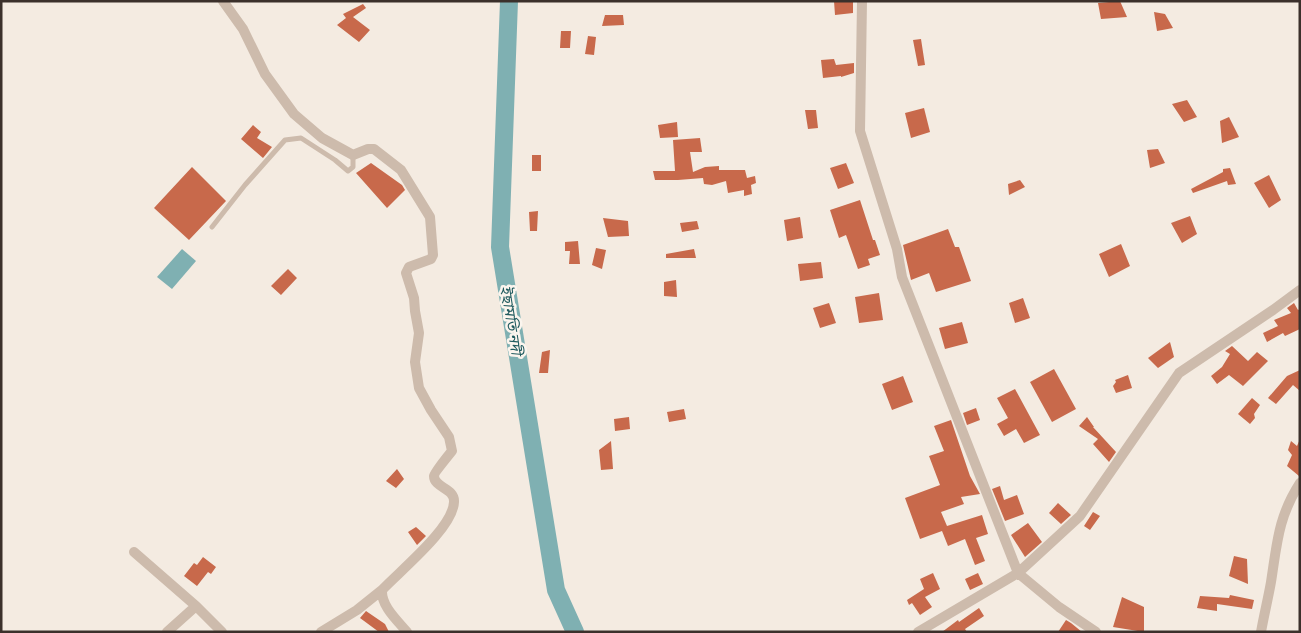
<svg xmlns="http://www.w3.org/2000/svg" width="1301" height="633" viewBox="0 0 1301 633" font-family="Lato,'Noto Sans Bengali',sans-serif">
<style>
.water{fill:#7fb0b2}
.lines{fill:none;stroke-linecap:round;stroke-linejoin:round}
.river{stroke:#7fb0b2;stroke-width:18}
.building{fill:#c8694b}
.service{stroke:#cdbbac;stroke-width:5}
.minor{stroke:#cdbbac;stroke-width:10}
.labels{text-anchor:middle;dominant-baseline:central;stroke-width:5;stroke-linejoin:round;paint-order:stroke}
.water-label{font-size:15px;font-style:italic;fill:#1f5a5e;stroke:#fbf5ee}
</style>
<rect width="100%" height="100%" fill="#f4ebe1"/>
<path class="water" d="M182,249L196,261L172,289L157,277Z"/>
<g class="lines">
<path class="river" d="M509,1L500,247L556,590L575,632"/>
</g>
<path class="building" d="M834,1H853V13L835,15Z
M1120,1L1127,17L1101,19L1098,3Z
M363,4L366,8L353,17L370,30L359,42L337,25L346,18L343,14Z
M1154,12L1165,14L1173,28L1157,31Z
M605,15H623L624,25L602,26Z
M561,31H571L570,48H560Z
M588,36L596,37L594,55L585,54Z
M921,39L925,65L918,66L913,40Z
M834,59L836,65L854,63V73L841,77V76L823,78L821,60Z
M1187,100L1197,117L1184,122L1172,104Z
M924,108L930,132L911,138L905,113Z
M805,110H816L818,128L808,129Z
M1229,117L1239,137L1222,143L1220,121Z
M677,122L678,137L660,138L658,125Z
M253,125L261,132L257,138L272,147L263,158L241,139Z
M700,138L702,152H690L693,172L705,167L719,166V170H745L747,178L755,176L756,183L751,185L752,194L744,196V190L728,193L726,181L712,185L704,184L703,178L678,180H655L653,171H675L673,140Z
M1158,149L1165,163L1150,168L1147,150Z
M532,155H541V171H532Z
M371,163L402,185L405,190L387,208L356,173Z
M846,163L854,183L838,189L830,168Z
M192,167L226,201L189,240L154,208Z
M1230,168L1236,184L1228,185L1227,181L1193,193L1191,189L1223,172V169Z
M1269,175L1281,200L1269,208L1254,183Z
M1020,180L1025,187L1009,195L1008,184Z
M860,200L873,240H875L880,255L868,259L870,265L858,269L846,235L839,238L830,210Z
M538,211L537,231H530L529,212Z
M1190,216L1197,234L1182,243L1171,223Z
M800,217L803,238L787,241L784,220Z
M603,218L628,221L629,236L608,237Z
M697,221L699,229L682,232L680,223Z
M948,229L955,247H959L971,281L936,292L929,273L911,280L903,245Z
M578,241L580,264H569L570,251H565V242Z
M1121,244L1130,266L1109,277L1099,254Z
M596,248L606,250L602,269L592,265Z
M694,249L696,258H666V254Z
M821,262L823,278L800,281L798,264Z
M288,269L297,278L281,295L271,286Z
M676,280L677,297L664,296V282Z
M879,293L883,320L859,323L855,297Z
M1023,298L1030,318L1015,323L1009,303Z
M829,303L836,323L820,328L813,308Z
M1294,303L1298,310L1300,309V329L1285,336L1283,333L1267,342L1263,333L1278,326L1274,320L1291,313L1287,308Z
M962,322L968,343L945,349L939,328Z
M1170,342L1174,357L1158,368L1148,358Z
M1232,346L1248,361L1257,352L1268,361L1243,386L1229,375L1217,384L1211,376L1222,367L1230,354L1225,351Z
M550,350L548,373H539L542,352Z
M1054,369L1076,409L1052,422L1030,382Z
M1300,370V391L1293,385L1276,404L1268,398L1287,376Z
M1128,375L1132,388L1116,393L1113,386L1116,382L1115,380Z
M903,376L913,402L892,410L882,384Z
M1015,389L1040,435L1024,443L1016,429L1004,436L997,424L1008,418L997,398Z
M1252,398L1260,405L1254,414L1255,418L1250,424L1238,414Z
M976,408L980,420L967,425L963,413Z
M684,409L686,419L669,422L667,412Z
M629,417L630,429L615,431L614,419Z
M1087,417L1094,427H1093L1116,452L1109,462L1093,444L1098,439L1079,426Z
M951,420L970,476L980,494L961,497L964,504L941,512L947,526L982,515L988,534L976,538L985,561L975,565L965,539L948,546L942,531L920,539L905,498L940,485L929,456L944,451L934,426Z
M1300,439V476H1299L1287,466L1292,455L1288,450L1291,441L1297,446Z
M611,441L613,469L601,470L599,450Z
M397,469L404,479L396,488L386,481Z
M1000,486L1004,500L1017,495L1024,514L1005,521L992,489Z
M1058,503L1071,515L1061,524L1049,513Z
M1093,512L1100,516L1090,530L1084,526Z
M1028,523L1042,542L1025,557L1011,535Z
M416,527L426,536L417,545L408,532Z
M1234,556L1247,559L1248,584L1229,576Z
M203,557L216,567L211,574L208,572L197,586L184,576L194,563L197,565Z
M933,573L940,589L925,597L932,607L920,615L912,603L909,605L907,600L924,589L920,579Z
M978,573L983,584L970,590L965,579Z
M1230,595L1254,600L1252,609L1217,604V611L1197,608L1200,596L1229,598Z
M1122,597L1144,607V632L1113,627Z
M979,608L984,616L965,629L967,632H942L958,620L959,622Z
M366,611L385,624L389,632H379L360,618Z
M1066,620L1071,623L1082,632H1058Z"/>
<g class="lines">
<path class="service" d="M212,227L245,185L285,140L301,138L335,160L348,171L353,167V155"/>
<path class="minor" d="M223,1L243,29L265,74L294,114L322,138L353,155L368,149H374L401,170L430,217L433,255L431,259L409,267L406,273L414,298L415,311L419,333L415,362L419,388L431,410L449,437L452,451C448,456 434,473 434,476C434,488 455,488 454,502C453,528 401,570 382,590C381,606 397,620 407,632
M862,1L860,131L897,249L902,277L1018,573L1059,607L1096,632
M134,552L196,606L222,632
M167,632L196,606
M321,632L357,610L382,590
M918,632L1018,573L1080,516L1179,373L1273,310L1300,290
M1261,632C1264,615 1268,599 1271,582C1277,544 1278,517 1300,483"/>
</g>
<g class="labels">
<g class="water-label">
<text transform="translate(512 320) rotate(81)">ইছামতি নদী</text>
</g>
</g>
<rect width="1301" height="633" fill="none" stroke="#3b302b" stroke-width="5"/>
</svg>
